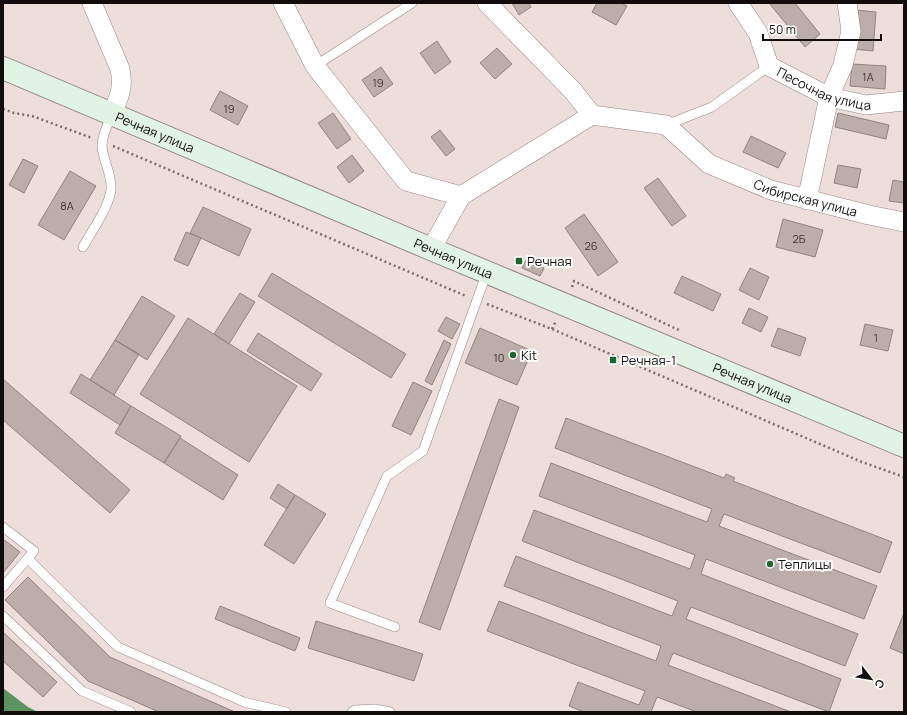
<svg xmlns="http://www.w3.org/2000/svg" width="907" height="715" viewBox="0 0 907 715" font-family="Manrope,sans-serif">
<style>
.water{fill:#5c9363}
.building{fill:#bcadab;stroke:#918381}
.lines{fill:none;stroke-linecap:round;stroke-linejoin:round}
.lane-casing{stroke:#948684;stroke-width:10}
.street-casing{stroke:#948684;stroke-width:20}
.secondary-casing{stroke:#948684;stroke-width:24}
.path{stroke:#786e6c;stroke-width:2.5;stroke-dasharray:2 3;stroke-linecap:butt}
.lane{stroke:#fff;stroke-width:9}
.street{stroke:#fff;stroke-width:19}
.secondary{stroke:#e1f3e2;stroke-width:22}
.poi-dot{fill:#236530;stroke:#fff;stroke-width:1.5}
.labels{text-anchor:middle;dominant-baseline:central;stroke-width:4;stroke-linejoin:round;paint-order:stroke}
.number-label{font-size:11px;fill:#3c3534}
.street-label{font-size:13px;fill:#120d0c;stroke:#fff}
.poi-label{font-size:13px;fill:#120d0c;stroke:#fff;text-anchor:start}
</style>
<rect width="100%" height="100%" fill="#eddedb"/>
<path class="water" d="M3,688L28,707L38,712H3Z"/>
<path class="building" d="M512,3H529L531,7L519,15Z
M597,3H621L627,6L616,25L592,12Z
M769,3H795L820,34L805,47Z
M856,10L876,12L873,51L853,49Z
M437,41L451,62L435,74L420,53Z
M497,48L512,64L495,79L480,63Z
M852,64L886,66L885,89L850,86Z
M381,67L393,84L374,97L362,80Z
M220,91L248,106L238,125L210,110Z
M333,113L351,139L337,149L318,123Z
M838,113L889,125L886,139L835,127Z
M440,130L455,149L446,156L431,137Z
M751,136L786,153L778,168L743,152Z
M352,155L364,171L349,183L337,167Z
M23,159L38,166L24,193L9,185Z
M838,165L861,169L857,188L834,183Z
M70,171L96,186L64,240L38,225Z
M658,178L686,216L672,226L644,188Z
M893,180L904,182V203L889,201Z
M203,207L251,229L239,256L190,233Z
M584,214L618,262L598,276L565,228Z
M783,219L823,230L815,257L776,247Z
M186,232L201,238L188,266L174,260Z
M526,260L544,268L540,276L522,268Z
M750,268L769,277L759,300L739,290Z
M272,273L406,354L391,378L258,296Z
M682,276L721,294L713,311L674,293Z
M240,293L255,302L229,344L214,334Z
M142,296L175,316L147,360L115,340Z
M749,308L768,317L761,332L742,323Z
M446,317L460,324L452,339L438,331Z
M188,318L297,386L249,462L140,394Z
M865,324L893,330L888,351L860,345Z
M480,328L532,351L517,385L465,363Z
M778,328L806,338L800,356L771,346Z
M258,333L322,374L311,391L247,351Z
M115,340L139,354L114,395L90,380Z
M444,340L451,344L432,385L425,381Z
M81,374L131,406L120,425L70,393Z
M3,379L130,490L110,513L3,420Z
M413,382L432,391L411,435L392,426Z
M499,399L519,407L440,630L419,622Z
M131,406L181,436L164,463L115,433Z
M566,418L724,478L726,474L735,478L733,481L892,542L880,573L724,514L719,526L877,586L864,619L706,559L701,574L858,634L845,666L691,607L686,619L841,679L829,712L673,653L668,665L791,712H697L657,697L651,712H584L569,706L578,682L639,705L645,691L487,631L499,601L656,661L661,646L504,586L516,556L672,616L678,601L522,541L534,510L690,569L695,555L539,496L551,463L707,522L712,509L555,448Z
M180,438L238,475L223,500L164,463Z
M278,484L295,495L287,509L270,498Z
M295,495L326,514L294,564L264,545Z
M3,539L20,552L3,573Z
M28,577L110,657L235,712H159L88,681L5,600Z
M220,606L300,638L295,651L215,619Z
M904,613V654L890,648Z
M316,621L423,654L414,681L308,648Z
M3,632L57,682L43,697L3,661Z"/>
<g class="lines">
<defs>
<path id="lane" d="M315,66L412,3
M666,125L712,107L769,66
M83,247C91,232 110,206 111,189C112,174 103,161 102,146C102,135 108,124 112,114
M3,527L34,551L3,587
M28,559L118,647L244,702L286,712
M3,616L82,691L131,712
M395,627L330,603L387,476L423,451L487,272
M352,712L355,710L375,709
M373,712L375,709L390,712"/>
<g id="street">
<path d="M92,3L120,69C124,88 119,97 112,114"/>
<path d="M283,3L315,66L406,181L461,196"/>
<path id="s1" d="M487,3L573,91L592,115L666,125L709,164L771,190L869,215L904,222"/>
<path id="s2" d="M738,3L758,33L769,66L829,97L866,105L904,101"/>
<path d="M807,200L829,97L843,65L851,31L847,3"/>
<path d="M431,249L461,196L592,115"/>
</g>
<g id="secondary">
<path id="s3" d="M3,68L431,249L904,446"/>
</g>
</defs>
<use href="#lane" class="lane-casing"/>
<use href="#street" class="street-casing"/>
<use href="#secondary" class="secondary-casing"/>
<path class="path" d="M3,109L14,113L32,116L92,138
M113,146L466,296
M572,287L574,281L681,331
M487,304L552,329L862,462L904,477
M552,329L556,321"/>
<use href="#lane" class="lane"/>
<use href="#street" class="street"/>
<use href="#secondary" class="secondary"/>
</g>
<g class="poi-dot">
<rect x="515" y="257" width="8" height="8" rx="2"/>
<circle cx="513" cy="355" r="4"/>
<rect x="609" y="356" width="8" height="8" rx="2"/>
<circle cx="770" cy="564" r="4"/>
</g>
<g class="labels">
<g class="number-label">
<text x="868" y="76">1А</text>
<text x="378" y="82">19</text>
<text x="229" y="108">19</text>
<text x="67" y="205">8А</text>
<text x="799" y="238">2Б</text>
<text x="591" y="245">26</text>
<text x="876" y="337">1</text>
<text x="499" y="357">10</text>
</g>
<g class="street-label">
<text stroke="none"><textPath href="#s2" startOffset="131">Песочная улица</textPath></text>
<text stroke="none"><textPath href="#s3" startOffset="165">Речная улица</textPath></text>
<text stroke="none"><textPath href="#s1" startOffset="389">Сибирская улица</textPath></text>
<text stroke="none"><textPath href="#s3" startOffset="489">Речная улица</textPath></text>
<text stroke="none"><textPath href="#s3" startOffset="813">Речная улица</textPath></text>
</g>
<g class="poi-label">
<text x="527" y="261">Речная</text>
<text x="521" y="355">Kit</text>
<text x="621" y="360">Речная-1</text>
<text x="778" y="564">Теплицы</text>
</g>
</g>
<rect width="907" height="715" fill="none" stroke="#120d0c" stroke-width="8"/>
<g transform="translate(871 679) rotate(121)" stroke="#ffffff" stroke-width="3" paint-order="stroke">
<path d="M0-3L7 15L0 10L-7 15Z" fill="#120d0c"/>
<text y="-6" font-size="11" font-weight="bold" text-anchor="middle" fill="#120d0c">С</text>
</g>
<path d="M763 34v6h118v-6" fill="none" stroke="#120d0c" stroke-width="2"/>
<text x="769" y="34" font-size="12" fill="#120d0c" stroke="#ffffff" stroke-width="3" paint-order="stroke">50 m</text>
</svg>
